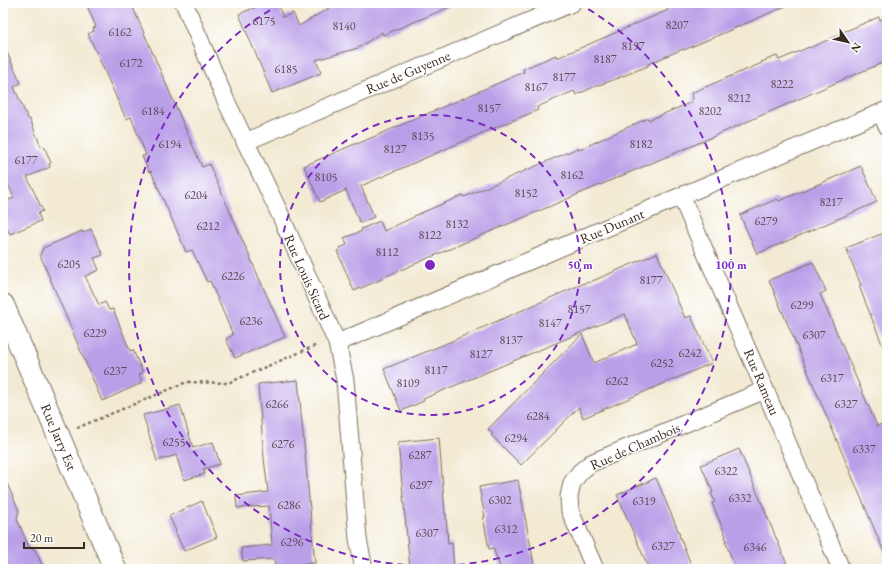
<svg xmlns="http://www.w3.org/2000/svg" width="890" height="572" viewBox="0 0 890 572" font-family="'EB Garamond',serif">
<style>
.building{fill:#b99fe8}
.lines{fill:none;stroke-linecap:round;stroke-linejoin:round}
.minor-casing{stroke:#7b6d5d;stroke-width:19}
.tertiary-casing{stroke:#7b6d5d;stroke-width:24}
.path{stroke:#7b6d5d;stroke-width:2.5;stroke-dasharray:3 3;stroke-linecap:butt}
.minor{stroke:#fff;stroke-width:17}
.tertiary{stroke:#fff;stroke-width:22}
.ring{fill:none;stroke:#7b2cbf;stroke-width:2;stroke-dasharray:7 5}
.labels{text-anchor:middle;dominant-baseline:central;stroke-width:3;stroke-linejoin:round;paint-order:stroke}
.number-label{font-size:12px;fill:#5a4750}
.street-label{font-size:14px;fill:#3b2a1e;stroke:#fff}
.centre{fill:#7b2cbf;stroke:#fff;stroke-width:2}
.ring-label{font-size:12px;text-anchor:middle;font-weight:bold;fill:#7b2cbf;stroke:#fff;stroke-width:3;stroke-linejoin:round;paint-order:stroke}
</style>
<rect width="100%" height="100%" fill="#fff"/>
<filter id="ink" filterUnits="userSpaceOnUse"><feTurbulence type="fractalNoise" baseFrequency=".025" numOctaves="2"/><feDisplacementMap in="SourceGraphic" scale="8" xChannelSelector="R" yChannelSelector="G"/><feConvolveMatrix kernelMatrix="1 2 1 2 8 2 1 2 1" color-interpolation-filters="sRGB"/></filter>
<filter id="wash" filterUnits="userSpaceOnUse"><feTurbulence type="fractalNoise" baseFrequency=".012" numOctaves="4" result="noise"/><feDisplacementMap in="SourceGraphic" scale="16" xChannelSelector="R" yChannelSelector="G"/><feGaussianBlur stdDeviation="0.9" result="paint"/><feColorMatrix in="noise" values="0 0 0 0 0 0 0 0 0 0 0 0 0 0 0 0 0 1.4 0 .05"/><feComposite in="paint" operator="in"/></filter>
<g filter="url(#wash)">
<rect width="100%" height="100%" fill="#f2ead3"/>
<g id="blocks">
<path class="building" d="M86,3H131L202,167L209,164L285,337L235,358L226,339L233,335L210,281L207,282L192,250L186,252L151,171L149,172L142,156L146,155L131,117L126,119L88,34L94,31L93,28L96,27Z
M266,3H277L283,17L293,13L299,26L329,8L327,3H459L383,35L382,32L358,48L316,60L321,73L272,93L239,14Z
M680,3H793L684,50L683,49L648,64V66L618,78H619L596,86L576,95L574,91L537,107L538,110L487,131L361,186L374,217L360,223L346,190L320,202L304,166L357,143V144L524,72L523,69L556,55L557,58L668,10L667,8Z
M879,17L880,20L887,17V61L849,77L694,145L452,248L382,278V279L354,291L337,251L340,250L339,248L347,245L344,238L362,231L361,229L380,221L384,231L414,217V216L463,195L464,197L578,148V150L648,118L649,120L692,102L691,100L693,99L691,93L762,63L761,62L777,56L779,60L809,47V48L842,34L841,33Z
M3,44L21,83L14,87L28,119H30L41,147L44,146L51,163L49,164L50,167L27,177L43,211L38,213L41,221L10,234L3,221V202L14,198L3,172Z
M861,166L877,202L757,254L740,215L777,199L779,201Z
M91,229L103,255L94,258L99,270L85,276L99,305L105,302L109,310L113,309L130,351L133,350L143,373L139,374L142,383L102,401L40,255L43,248L82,231L83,233Z
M884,233L887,241L886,354L859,286L861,285L846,248Z
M657,253L685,318L691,316L712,363L583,418L579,407L521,465L491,435L493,434L488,429L582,334L594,363L637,344L625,314L423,399L424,401L401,411L384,369L445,344L557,295L587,282L588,283Z
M813,262L826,291L820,294L877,426L887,422V559L769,280Z
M298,380L315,563L275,567L274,559L243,561L241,548L272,545L269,506L237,508L236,496L268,492L264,458L258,384Z
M180,405L193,448L213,442L220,464L203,469L205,474L184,480L176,455L157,461L143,415L163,410Z
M439,438L445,514H446L448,544L452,543L454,569H410L398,442Z
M739,449L762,504L789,569H736L725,541L727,540L725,537L726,536L712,503L715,502L711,493L713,492L701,465Z
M3,474L19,511L17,519L29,547L35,550L44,569H3Z
M656,478L680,535H679L693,569H649L617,495Z
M518,480L535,569H501L493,548L489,549L483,517H485L479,487Z
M202,501L217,537L184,551L175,531H176L169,516Z"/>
</g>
</g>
<g filter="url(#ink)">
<use href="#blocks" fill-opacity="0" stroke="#7b6d5d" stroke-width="1"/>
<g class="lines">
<defs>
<path id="minor" d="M184,3L226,101L279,212L337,343L345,380L358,539L364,569
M881,113L887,126
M245,142L572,3
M681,196L765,390L841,569
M337,343L681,196L887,110
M595,569L570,511L569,497L572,483L580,472L591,463L765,390"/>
<path id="tertiary" d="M3,305L115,569"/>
</defs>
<use href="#minor" class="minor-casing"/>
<use href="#tertiary" class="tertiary-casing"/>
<path class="path" d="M77,428L187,382L228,383L317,345"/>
<use href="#minor" class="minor"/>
<use href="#tertiary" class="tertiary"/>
</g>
</g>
<g class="ring">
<circle cx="430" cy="265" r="150"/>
<path d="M578 3A301 301 0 1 1 282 3"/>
</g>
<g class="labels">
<g class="number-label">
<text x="264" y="21">6175</text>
<text x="677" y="25">8207</text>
<text x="344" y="26">8140</text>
<text x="120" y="32">6162</text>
<text x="633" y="46">8197</text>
<text x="605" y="59">8187</text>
<text x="131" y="63">6172</text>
<text x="286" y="69">6185</text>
<text x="564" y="77">8177</text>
<text x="782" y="84">8222</text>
<text x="536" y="87">8167</text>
<text x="739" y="98">8212</text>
<text x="489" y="108">8157</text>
<text x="153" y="111">6184</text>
<text x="710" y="111">8202</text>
<text x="423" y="136">8135</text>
<text x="170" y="144">6194</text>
<text x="641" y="144">8182</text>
<text x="395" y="149">8127</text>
<text x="26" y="160">6177</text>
<text x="572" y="175">8162</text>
<text x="326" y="177">8105</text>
<text x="526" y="193">8152</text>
<text x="196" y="195">6204</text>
<text x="831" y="202">8217</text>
<text x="766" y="221">6279</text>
<text x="457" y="224">8132</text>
<text x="208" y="226">6212</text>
<text x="430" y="235">8122</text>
<text x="387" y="252">8112</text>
<text x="69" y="264">6205</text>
<text x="233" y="276">6226</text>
<text x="651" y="280">8177</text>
<text x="802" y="305">6299</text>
<text x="579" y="309">8157</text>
<text x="251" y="321">6236</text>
<text x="550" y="323">8147</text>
<text x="95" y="333">6229</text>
<text x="814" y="335">6307</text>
<text x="511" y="340">8137</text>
<text x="690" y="353">6242</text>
<text x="481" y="354">8127</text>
<text x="662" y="363">6252</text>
<text x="436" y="370">8117</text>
<text x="115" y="371">6237</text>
<text x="832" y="378">6317</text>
<text x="617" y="381">6262</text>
<text x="408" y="383">8109</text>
<text x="277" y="404">6266</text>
<text x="846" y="404">6327</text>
<text x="538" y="416">6284</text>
<text x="516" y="438">6294</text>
<text x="174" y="442">6255</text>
<text x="283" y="444">6276</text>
<text x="864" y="449">6337</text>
<text x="420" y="455">6287</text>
<text x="726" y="471">6322</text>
<text x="421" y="485">6297</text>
<text x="740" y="498">6332</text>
<text x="500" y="500">6302</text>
<text x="644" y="501">6319</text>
<text x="289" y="505">6286</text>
<text x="506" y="529">6312</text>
<text x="427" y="533">6307</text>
<text x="292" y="542">6296</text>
<text x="663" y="546">6327</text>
<text x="755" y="547">6346</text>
</g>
<g class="street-label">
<text transform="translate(408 72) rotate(-23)">Rue de Guyenne</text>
<text transform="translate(612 226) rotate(-23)">Rue Dunant</text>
<text transform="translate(307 277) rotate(66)">Rue Louis Sicard</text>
<text transform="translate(762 382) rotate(67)">Rue Rameau</text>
<text transform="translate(59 437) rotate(67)">Rue Jarry Est</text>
<text transform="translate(635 446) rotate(-24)">Rue de Chambois</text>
</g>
</g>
<circle cx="430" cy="265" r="6" class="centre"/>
<g class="ring-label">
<text x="580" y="269">50 m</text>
<text x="731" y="269">100 m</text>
</g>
<rect width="890" height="572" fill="none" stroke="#fff" stroke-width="16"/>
<g transform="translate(848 42) rotate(124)" stroke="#ffffff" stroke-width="3" paint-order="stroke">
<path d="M0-3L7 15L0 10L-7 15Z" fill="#3b2a1e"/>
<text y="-6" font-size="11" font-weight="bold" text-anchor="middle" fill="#3b2a1e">N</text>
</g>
<path d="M24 542v6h60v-6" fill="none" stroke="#3b2a1e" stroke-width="2"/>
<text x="30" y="542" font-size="12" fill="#3b2a1e" stroke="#ffffff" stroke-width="3" paint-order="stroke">20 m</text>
</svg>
